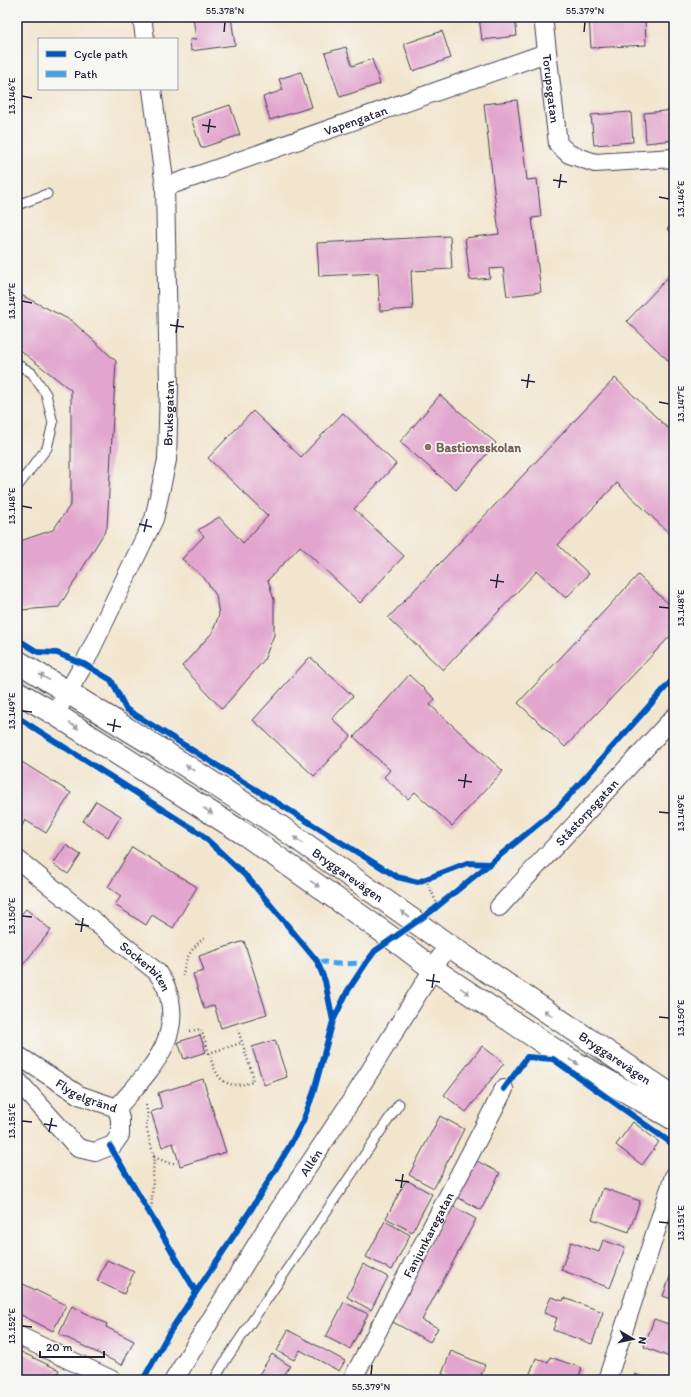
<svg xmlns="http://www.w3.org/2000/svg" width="691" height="1397" viewBox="0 0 691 1397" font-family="Itim,sans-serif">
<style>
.building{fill:#e2a5ce}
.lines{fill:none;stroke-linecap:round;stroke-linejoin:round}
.lane-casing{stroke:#413f51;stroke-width:11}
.street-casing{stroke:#413f51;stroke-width:20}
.secondary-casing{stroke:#413f51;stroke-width:24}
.path{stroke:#413f51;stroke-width:2.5;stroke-dasharray:1 3;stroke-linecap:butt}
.lane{stroke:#fff;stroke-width:9}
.street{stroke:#fff;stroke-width:18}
.secondary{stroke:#fff;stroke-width:22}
.quiet{stroke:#3ea2ec;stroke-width:5;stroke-dasharray:10 5;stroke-linecap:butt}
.cycleway-casing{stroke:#f6f6f2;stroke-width:8}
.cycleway{stroke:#0057b8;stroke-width:6}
.oneway{fill:#9c9ca7}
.ticks{fill:none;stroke:#22223b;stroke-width:1.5}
.education-dot{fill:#8d6e63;stroke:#f6f6f2;stroke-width:1.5}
.labels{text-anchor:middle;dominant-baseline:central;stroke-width:3.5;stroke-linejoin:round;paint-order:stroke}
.street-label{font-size:13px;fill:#22223b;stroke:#f6f6f2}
.education-label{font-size:13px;font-weight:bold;fill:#785e54;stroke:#f6f6f2;text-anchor:start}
.neatline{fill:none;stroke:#22223b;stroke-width:1.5}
.ticks-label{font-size:10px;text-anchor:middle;fill:#22223b}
</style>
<rect width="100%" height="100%" fill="#f6f6f2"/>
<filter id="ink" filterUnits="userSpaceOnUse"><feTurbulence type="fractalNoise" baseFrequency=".025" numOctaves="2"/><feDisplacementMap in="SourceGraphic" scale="8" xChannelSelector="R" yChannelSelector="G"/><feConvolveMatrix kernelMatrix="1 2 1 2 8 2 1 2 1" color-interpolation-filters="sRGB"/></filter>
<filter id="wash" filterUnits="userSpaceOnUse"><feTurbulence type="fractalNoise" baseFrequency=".012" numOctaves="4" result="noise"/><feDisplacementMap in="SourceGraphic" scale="16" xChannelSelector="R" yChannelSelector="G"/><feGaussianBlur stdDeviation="0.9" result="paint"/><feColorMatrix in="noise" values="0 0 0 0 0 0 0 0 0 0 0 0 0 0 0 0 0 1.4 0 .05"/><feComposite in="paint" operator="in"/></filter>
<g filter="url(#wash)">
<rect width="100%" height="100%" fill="#f2e5ce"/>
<g id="blocks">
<path class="building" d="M193,17H231L235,45L191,51L190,40L196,39Z
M479,17H515L517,36L482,40Z
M589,17H645L646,45L591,48Z
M442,31L451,58L413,71L404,44Z
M346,47L352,66L372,59L380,84L340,97L325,53Z
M301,72L312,107L270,120L263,97L283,90L279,79Z
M517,100L527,180L537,179L541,217L532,218L541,292L507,296L503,268L489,269L490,278L470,280L465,238L499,234L484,104Z
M230,105L240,135L201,148L191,118Z
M674,110V140L646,143L644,113Z
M631,112L633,142L594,145L591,115Z
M674,222V235L667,229Z
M450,236L452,269L411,271L413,309L380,311L378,273L319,276L317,243Z
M674,271V366L627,321Z
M17,293L72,321L116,361L107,528L59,607L21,610L17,607V542L53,530L71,504V390L17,348Z
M615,378L674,434V538L617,483L558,545L589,574L566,598L537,571L443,670L388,618Z
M440,395L496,443L456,490L400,442Z
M253,411L301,457L343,413L396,464L354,509L404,556L360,603L300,546L268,580L274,600V635L264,660L222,709L182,666L212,633L219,615L216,595L204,578L182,559L204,536L198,530L219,517L243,543L268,516L208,458Z
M638,575L674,609V632L565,747L518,703Z
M310,657L353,696L332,719L351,736L314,776L253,720Z
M409,675L435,699L430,705L503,771L452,826L415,792L408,799L384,777L390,770L354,737Z
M17,759L71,793L46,833L25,820L20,830L17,828Z
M96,801L121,816L108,837L83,821Z
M66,845L81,855L68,874L53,864Z
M132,847L197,887L173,928L152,915L146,925L115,905L121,896L108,887Z
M26,909L51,930L17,972V919Z
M244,941L267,1014L221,1028L214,1005L204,1009L193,974L204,971L199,956Z
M200,1035L206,1052L184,1059L178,1042Z
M275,1040L287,1077L264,1085L252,1047Z
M482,1046L504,1063L466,1112L444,1095Z
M203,1079L226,1152L180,1166L173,1143L162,1147L151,1112L162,1108L158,1093Z
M440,1116L464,1129L434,1188L409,1175Z
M633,1122L659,1142L642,1165L616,1145Z
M475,1160L500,1173L481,1210L455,1196Z
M406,1180L432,1194L412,1232L386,1218Z
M603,1188L640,1201L629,1232L592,1219Z
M450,1205L476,1219L422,1320L438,1328L430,1342L389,1320Z
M385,1221L410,1235L392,1270L366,1257Z
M603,1240L625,1248L610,1288L561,1270L571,1242L599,1252Z
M107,1260L134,1272L124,1294L97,1281Z
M363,1264L388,1277L371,1310L347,1297Z
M674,1266V1300L663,1296Z
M17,1281L66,1305L53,1331L17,1313Z
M551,1297L563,1301L564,1298L603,1312L592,1344L553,1330L557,1318L544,1313Z
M344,1302L368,1314L350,1349L326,1337Z
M72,1306L107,1324L106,1327L134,1341L122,1365L59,1334Z
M654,1319L674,1326V1352L672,1358L644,1347Z
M288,1330L345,1361L339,1371L300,1350L294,1360L277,1351Z
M17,1350L59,1370L54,1380H17Z
M451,1351L485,1365L479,1380H455L442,1374Z
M272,1354L290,1366L281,1380H264L258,1376Z
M550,1357L582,1368L578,1380H539L529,1376L536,1358L548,1362Z
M635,1374L650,1380H633Z
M239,1376L250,1380H237Z"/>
</g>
</g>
<g filter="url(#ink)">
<use href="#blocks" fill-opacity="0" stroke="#413f51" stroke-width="1"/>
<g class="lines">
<defs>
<path id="lane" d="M17,205L47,194
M17,364L32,373L46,394L53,423L47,448L17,487
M214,1380L227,1358L399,1104"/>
<g id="street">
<path d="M142,17L145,39"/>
<path id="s1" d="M543,17L558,144L569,154L595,163L674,158"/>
<path id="s2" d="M165,187L546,53"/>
<path id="s3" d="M55,714L84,664L154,519L167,460L169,386L165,187L152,89"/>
<path id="s4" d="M17,859L157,972C160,977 164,982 166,987C186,1038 147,1073 117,1108"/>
<path id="s5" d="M499,907L674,717"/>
<path id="s6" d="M17,1055L79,1095L117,1108L120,1119V1135L113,1145L95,1152L78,1148L17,1080"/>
<path d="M17,1335L112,1380"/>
<path id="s7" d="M174,1380L266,1229L357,1092L448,945"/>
<path id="s8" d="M352,1380L504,1089"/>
<path d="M607,1380L674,1176"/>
</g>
<g id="secondary">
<path id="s9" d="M17,661L155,746L278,825L448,945L674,1097"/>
<path d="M17,692L55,714L246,835L396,941L433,969L562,1055L674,1119"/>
</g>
</defs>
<use href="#lane" class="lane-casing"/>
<use href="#street" class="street-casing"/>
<use href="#secondary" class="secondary-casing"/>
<path class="path" d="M426,879L438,906
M183,976C184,959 191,949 204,938
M190,1031L201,1029L209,1053L241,1043
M209,1053C216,1078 224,1091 252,1082L253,1076L237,1027
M146,1105L148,1116L146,1126L154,1157L151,1216
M154,1157L169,1163H177"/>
<use href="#lane" class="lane"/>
<use href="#street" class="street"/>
<use href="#secondary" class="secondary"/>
<path class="quiet" d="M17,658L25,644
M317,961L336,964L366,963"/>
<defs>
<path id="cycleway" d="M17,639L38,652L57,653L84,664L111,680L126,709L397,877L418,882L467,863L491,864
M17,717L201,834L248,878L317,961L325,981L333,1021
M504,1089L527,1057L553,1059L674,1145
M110,1146L196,1292
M143,1380L169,1333L252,1208L289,1147L303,1121L313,1094L333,1021L347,992L366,963L375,951L433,910L558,808L674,678"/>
</defs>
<use href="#cycleway" class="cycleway-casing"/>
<use href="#cycleway" class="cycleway"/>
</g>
<defs><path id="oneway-solid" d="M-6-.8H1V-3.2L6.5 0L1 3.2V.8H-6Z"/></defs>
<g class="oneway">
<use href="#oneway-solid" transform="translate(44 677) rotate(-149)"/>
<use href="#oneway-solid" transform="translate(74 726) rotate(32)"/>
<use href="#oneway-solid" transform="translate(190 768) rotate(-147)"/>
<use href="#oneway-solid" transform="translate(208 811) rotate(32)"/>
<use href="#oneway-solid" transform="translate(298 840) rotate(-145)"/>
<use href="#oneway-solid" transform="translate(315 884) rotate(35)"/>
<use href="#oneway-solid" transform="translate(405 914) rotate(-145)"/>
<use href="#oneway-solid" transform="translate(465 991) rotate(34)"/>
<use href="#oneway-solid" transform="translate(548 1013) rotate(-146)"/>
<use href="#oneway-solid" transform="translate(574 1062) rotate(30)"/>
</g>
</g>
<path class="ticks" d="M224,32L225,22M584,32L585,22M22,96L32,98M202,125L216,127M208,133L210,119M553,180L567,182M559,188L561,174M659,197L669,199M22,301L32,303M170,325L184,327M176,333L178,319M521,380L535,382M527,388L529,374M659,402L669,404M22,506L32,508M139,524L152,527M144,532L147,519M490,580L504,582M496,588L498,574M659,607L669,608M22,711L32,712M107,724L121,727M113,732L115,719M458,780L472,782M464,788L466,774M659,812L669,813M22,916L32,917M75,924L89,926M81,932L83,918M426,980L440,982M432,988L434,974M659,1017L669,1018M22,1121L32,1122M44,1124L57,1126M49,1132L52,1118M395,1180L409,1182M401,1188L403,1174M659,1222L669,1223M22,1326L32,1327M371,1375L372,1365"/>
<circle class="education-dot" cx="428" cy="447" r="4"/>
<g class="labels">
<g class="street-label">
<text stroke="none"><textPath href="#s1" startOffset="72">Torupsgatan</textPath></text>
<text stroke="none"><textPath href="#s2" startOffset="202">Vapengatan</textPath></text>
<text stroke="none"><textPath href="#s3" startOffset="326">Bruksgatan</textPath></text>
<text stroke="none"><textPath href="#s5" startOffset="129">Ståstorpsgatan</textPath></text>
<text stroke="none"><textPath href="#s9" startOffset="394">Bryggarevägen</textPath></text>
<text stroke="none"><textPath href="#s4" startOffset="168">Sockerbiten</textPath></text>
<text stroke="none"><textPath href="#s9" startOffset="718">Bryggarevägen</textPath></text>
<text stroke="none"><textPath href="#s6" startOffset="81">Flygelgränd</textPath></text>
<text stroke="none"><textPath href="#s7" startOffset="257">Allén</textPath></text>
<text stroke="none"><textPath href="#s8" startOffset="164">Fanjunkaregatan</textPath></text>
</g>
<g class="education-label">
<text x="436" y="447">Bastionsskolan</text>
</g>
</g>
<rect width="691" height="1397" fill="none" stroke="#f6f6f2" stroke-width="44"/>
<rect x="38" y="38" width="140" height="52" fill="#f6f6f2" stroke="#a1a1a9"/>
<rect x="46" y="51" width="20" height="6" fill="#0057b8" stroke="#a1a1a9"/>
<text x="74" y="58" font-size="12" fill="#22223b">Cycle path</text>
<rect x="46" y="71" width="20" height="6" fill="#3ea2ec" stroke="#a1a1a9"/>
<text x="74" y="78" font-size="12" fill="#22223b">Path</text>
<g transform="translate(633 1339) rotate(99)" stroke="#f6f6f2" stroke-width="3" paint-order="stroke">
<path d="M0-3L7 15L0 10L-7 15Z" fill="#22223b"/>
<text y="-6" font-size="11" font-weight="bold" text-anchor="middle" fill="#22223b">N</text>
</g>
<path d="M40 1351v6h64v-6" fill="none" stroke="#22223b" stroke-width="2"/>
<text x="46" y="1351" font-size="12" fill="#22223b" stroke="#f6f6f2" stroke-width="3" paint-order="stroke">20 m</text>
<rect x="22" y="22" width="647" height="1353" class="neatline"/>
<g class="ticks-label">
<text x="225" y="14">55.378°N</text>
<text x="585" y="14">55.379°N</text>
<text transform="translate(11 96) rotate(-90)" y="4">13.146°E</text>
<text transform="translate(680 199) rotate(-90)" y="4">13.146°E</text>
<text transform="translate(11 301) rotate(-90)" y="4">13.147°E</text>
<text transform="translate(680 404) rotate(-90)" y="4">13.147°E</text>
<text transform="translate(11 506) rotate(-90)" y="4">13.148°E</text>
<text transform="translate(680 608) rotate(-90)" y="4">13.148°E</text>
<text transform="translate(11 711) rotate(-90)" y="4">13.149°E</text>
<text transform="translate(680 813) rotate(-90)" y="4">13.149°E</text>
<text transform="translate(11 916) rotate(-90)" y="4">13.150°E</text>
<text transform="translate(680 1018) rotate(-90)" y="4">13.150°E</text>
<text transform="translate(11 1121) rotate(-90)" y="4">13.151°E</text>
<text transform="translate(680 1223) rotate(-90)" y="4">13.151°E</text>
<text transform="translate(11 1326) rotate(-90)" y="4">13.152°E</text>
<text x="371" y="1390">55.379°N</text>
</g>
</svg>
